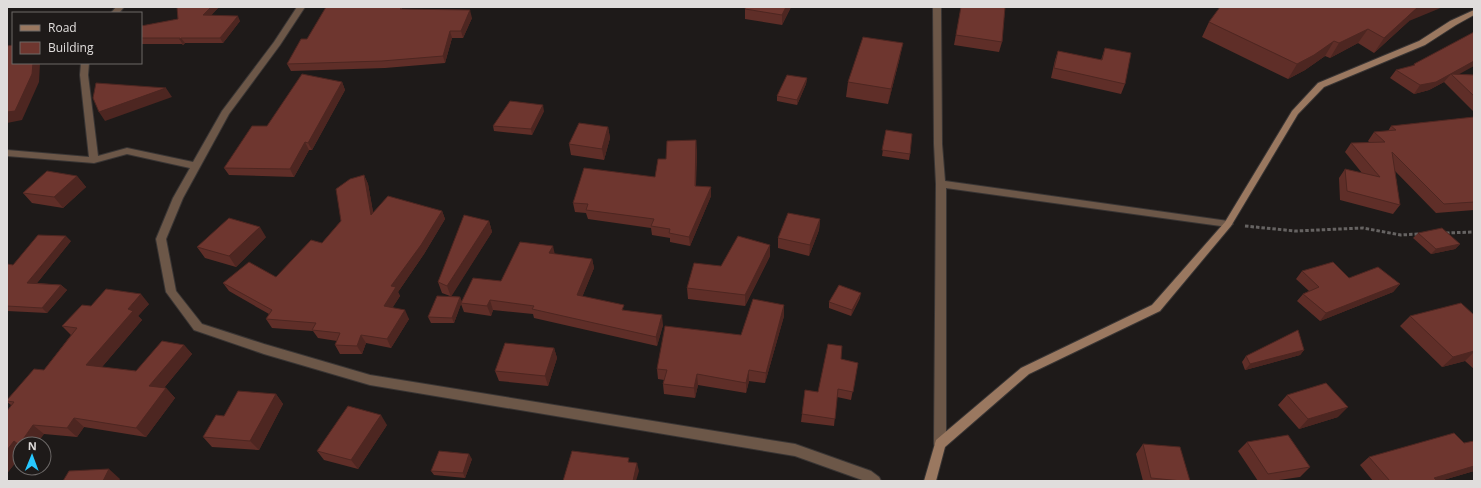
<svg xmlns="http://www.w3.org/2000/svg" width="1481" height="488" viewBox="0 0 1481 488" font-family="'Open Sans',sans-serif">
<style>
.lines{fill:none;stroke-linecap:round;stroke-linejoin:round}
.street-casing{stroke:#393534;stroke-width:2}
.secondary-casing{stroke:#393534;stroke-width:2}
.path{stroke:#666362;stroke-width:3;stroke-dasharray:3.5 2;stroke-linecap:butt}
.street{fill:#6c5748;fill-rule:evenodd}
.secondary{fill:#9a7860;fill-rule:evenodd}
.wall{fill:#5f2e28}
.shaded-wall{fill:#4d2621}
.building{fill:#6e362f;stroke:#4d2621}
</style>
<rect width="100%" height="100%" fill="#1e1a19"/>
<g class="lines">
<defs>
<path id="street" d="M116,7H124L119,13H111Z
M297,7H305L280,45L229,114L183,198L166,239L176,291L202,324L264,344L370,375L795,444L871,471L879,477L881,481H865L795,456L370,385L264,354L194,330L166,292L156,239L173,198L190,168L127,154L94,163L7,156V150L89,157L80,75L81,63H89L88,75L98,156L127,148L193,162L222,111L274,42Z
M933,7H941L942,144L945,181L1228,221L1233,224L1228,227L946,188V444L944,448L940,450L936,448L934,444L936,184L934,144Z"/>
<path id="secondary" d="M1474,10V15L1456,25L1425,45L1324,87L1298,114L1231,226L1160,311L1029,374L945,447L936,481H924L936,440L1021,368L1152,305L1225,222L1292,111L1318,83L1419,41L1450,21Z"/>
</defs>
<use href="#street" class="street-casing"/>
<use href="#secondary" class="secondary-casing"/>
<path class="path" d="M1245,226L1295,231L1363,228L1401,235L1419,234
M1446,233L1474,232"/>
<use href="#street" class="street"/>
<use href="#secondary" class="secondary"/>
</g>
<path class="wall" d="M177,7H219L211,15L240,21L223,43H185L183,45L182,44H141V26L178,19Z
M746,7H791L782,25L745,19V9Z
M961,7H1005L1002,42L999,52L954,45Z
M402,8V9L472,18L463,38H452L445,63L385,68L291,71L287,64L307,39Z
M1409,21L1374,53L1358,43L1330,58L1325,56L1305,70L1288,79L1202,37L1209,22Z
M1105,48L1125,84L1121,94L1051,78L1055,60L1058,51L1101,60Z
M900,57L888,104L846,97L848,82Z
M1414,64L1459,74L1474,75V112L1444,82L1429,90L1414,94L1390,78L1396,70L1413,66Z
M807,78L806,84L797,105L777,101V96Z
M342,82L345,90L312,150H309L294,177L229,175L224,168L267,126Z
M544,111L532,135L494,131L493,126Z
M1474,117V210L1436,213L1395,171L1400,205L1393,214L1340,200L1339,178L1345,169L1362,173L1345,152L1351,143H1370L1368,141L1374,132L1388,131L1391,126Z
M608,127L610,138L604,160L571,155L569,144Z
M886,130L910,154L909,160L882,156Z
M697,150L696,186L711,187V196L690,246L670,242V238L652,235L651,228L588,219L586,213L575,212L573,203L655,177L666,159Z
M364,175L368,184L373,212L442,211L445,219L424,254L398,292L400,296L392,308L409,319L391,348L366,343L362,354H340L335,345L337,341L318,338L313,331L272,328L266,319L269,314L229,291L223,283L276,277L322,243L341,221Z
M77,176L86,187L63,208L32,203L23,193Z
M820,219L819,230L809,256L778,248V238Z
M489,221L492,232L451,296L460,297L461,301L555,254L592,259L594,268L582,297L624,310L663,325L657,346L534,318L533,314L493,310L491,316L464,312L461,304L454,323H431L428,317L450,296L442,293L438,282Z
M1418,233L1460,244L1455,249L1431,254L1413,238Z
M266,237L236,267L205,258L197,247Z
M71,241L37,283L61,285L67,290L47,313L7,311V264L13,265Z
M770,256L745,306L688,299L687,288L721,266Z
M1302,271L1349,278L1400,284L1393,292L1320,321L1297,301L1303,294L1309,291L1296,279Z
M860,298L851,316L829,308V302Z
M149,304L138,316L142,320L102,367L136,371L184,345L192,354L164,388H166L175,398L146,437L84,427L77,437L44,434L20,444V457L8,472H7V412L11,405L7,402V400L44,370L71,335L62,326L91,306Z
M784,305V316L765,383L749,381L746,393L698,385L695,398L664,394L663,384L664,380L658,379L657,369L741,335Z
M1474,315V369L1465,361L1442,367L1400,326L1410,316Z
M554,348L557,358L548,386L499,381L495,371Z
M1304,350L1300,355L1245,370L1242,362L1246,356Z
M841,359L858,363L851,400L837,397L834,426L801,422L805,390L818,392Z
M276,394L283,404L259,450L212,447L203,437L224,416Z
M1287,395L1338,417L1299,429L1278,405Z
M387,425L358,469L324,460L317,451Z
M1474,441V471L1440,481H1373L1360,465L1369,457L1464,443Z
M1247,442L1310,467L1300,477L1272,481H1258L1238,451Z
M1143,444L1190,481H1143L1136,454Z
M472,459L465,478L434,475L431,471Z"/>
<path class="shaded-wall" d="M211,7H219L206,21L203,15Z
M786,7H791L782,25V15Z
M1418,7H1443L1409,21L1374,53L1384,38Z
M470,10L472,18L463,38L461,31Z
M238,16L240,21L223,43L220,38Z
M1368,29L1358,43L1330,58L1339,43Z
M450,31L452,38L445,63L443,56Z
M181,38L185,43L183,45L180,40Z
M1334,41L1325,56L1305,70L1288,79L1297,64Z
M903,43L900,57L888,104L891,89Z
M1474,61V66L1454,77L1451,74L1444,82L1429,90L1414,94L1420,85Z
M33,63H40L39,82L22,120L7,123V112Z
M807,78L806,84L797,105V100Z
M342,82L345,90L312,150L308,143Z
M166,88L172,97L105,121L99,112Z
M543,105L544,111L532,135L531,129Z
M608,127L610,138L604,160L602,149Z
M696,140L697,150L695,196V186Z
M305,142L309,150L294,177L290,169Z
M364,175L368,184L375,223L371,215Z
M77,176L86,187L63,208L54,197Z
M711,187V196L690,246L689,237Z
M442,211L445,219L424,254L398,292L400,296L388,315L384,306L391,286Z
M820,219L819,230L809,256L810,245Z
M489,221L492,232L451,297L447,286Z
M260,227L266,237L236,267L229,256Z
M66,236L71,241L33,288L27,283Z
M1460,244L1455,249L1431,254L1436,249Z
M770,245V256L745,306V295Z
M553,246L555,255L549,253Z
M592,259L594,268L579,305L577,295Z
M1400,284L1393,292L1320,321L1326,313Z
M61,285L67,290L47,313L42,308Z
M861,293L860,298L851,316L852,310Z
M141,294L149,304L138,316L142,320L96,374L86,365L128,309Z
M460,297L462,302L461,303V304L454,323L452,318Z
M490,300L493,310L491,316L487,306Z
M784,305V316L765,383L766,373Z
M405,310L409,319L391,348L387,339Z
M662,315L663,325L657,346L656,337Z
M361,335L366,343L362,354L357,346Z
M184,345L192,354L158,395L149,386Z
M554,348L557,358L548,386L545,376Z
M1304,350L1300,355L1245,370L1250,364Z
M1474,351V352L1465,361L1442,367L1453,357Z
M749,370V381L746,393V383Z
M697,374L698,385L695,398L694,388Z
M166,388L175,398L146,437L136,428Z
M276,394L283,404L259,450L250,441Z
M1348,407L1338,417L1299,429L1308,419Z
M381,415L387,425L358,469L351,460Z
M74,418L84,427L77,437L67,428Z
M33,425L44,434L37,444H20V445H19Z
M14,441L20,446V457L8,472H7V450Z
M469,454L472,459L465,478L463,473Z
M637,463L639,471L636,481H633Z
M1474,466V471L1440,481H1430L1434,478Z
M109,469L120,479L119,481H103Z"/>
<path class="building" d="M177,7H211L203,15L238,16L220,38H181L180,40V38H141V26L178,19Z
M326,7H402L400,9L470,10L461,31H450L443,56L382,61L287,64L301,39H307Z
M746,7H786L782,15L745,9Z
M961,7H1005L1002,42L956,35Z
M1220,7H1418L1384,38L1368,29L1339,43L1334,41L1314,55L1297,64L1209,22Z
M1474,32V61L1436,82L1420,85L1396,70L1415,65L1414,64Z
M863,37L903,43L891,89L848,82Z
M13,45V63H33L32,74L15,111L7,112V46Z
M1105,48L1131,53L1125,84L1054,68L1058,51L1102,60Z
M302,74L342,82L308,143L305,142L290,169L224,168L252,126H267Z
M1451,74L1474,75V96Z
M787,75L807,78L797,100L777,96Z
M96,83L166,88L99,112L93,98Z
M510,101L543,105L531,129L493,126Z
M1474,117V202L1444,204L1392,152L1400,205L1347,191L1345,169L1380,177L1351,143L1385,142L1374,132L1396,130L1391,126Z
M579,123L608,127L602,149L569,144Z
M886,130L912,134L910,154L882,150Z
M696,140L695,186L711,187L689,237L669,233L670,229L651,226L654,219L586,210L588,204L573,203L584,168L655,177L658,159H666L667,141Z
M47,171L77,176L54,197L23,193Z
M364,175L371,215L388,196L442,211L421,245L391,286L396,287L384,306L405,310L387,339L361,335L357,346L335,345L340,333L312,330L316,323L266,319L272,310L223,283L249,262L276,277L311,240L322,243L341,221L336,189L350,179Z
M788,213L820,219L810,245L778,238Z
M464,215L489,221L447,286L438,282Z
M229,218L260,227L229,256L197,247Z
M1442,228L1460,244L1436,249L1418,233Z
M38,235L66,236L27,283L61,285L42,308L7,306V264L13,265Z
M738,236L770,245L745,295L687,288L694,263L721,266Z
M520,242L553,246L549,253L592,259L577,295L624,305L622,310L662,315L656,337L532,309L534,306L490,300L487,306L461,303L473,278L501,281Z
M1333,262L1349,278L1378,267L1400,284L1326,313L1303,294L1319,287L1302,271Z
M839,285L861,293L852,310L829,302Z
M106,289L141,294L128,309L133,311L86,365L136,371L162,341L184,345L149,386L166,388L136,428L74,418L67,428L33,425L19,445L14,441L7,450V411L14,402L7,401V400L34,369L44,370L77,328L62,326L82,305L91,306Z
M437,296L460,297L452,318L428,317Z
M753,299L784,305L766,373L749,370L746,383L697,374L694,388L663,384L667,370L657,369L665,326L741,335Z
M1461,303L1474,315V351L1453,357L1410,316Z
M1298,330L1304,350L1250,364L1246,356Z
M505,343L554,348L545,376L495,371Z
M828,344L842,346L841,359L858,363L853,392L838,389L835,419L802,414L805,390L818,392Z
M1326,383L1348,407L1308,419L1287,395Z
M238,391L276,394L250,441L203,437L216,415L224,416Z
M348,406L381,415L351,460L317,451Z
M1454,433L1464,443L1474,441V466L1434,478L1437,481H1390L1369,457Z
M1288,435L1310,467L1268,474L1247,442Z
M1143,444L1180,447L1190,481H1182L1151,478Z
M439,451L469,454L463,473L431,471Z
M572,451L629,458L628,462L637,463L633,481H563Z
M109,469L103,481H63L69,471Z"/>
<rect width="1481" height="488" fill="none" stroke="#e0dddc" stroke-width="16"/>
<rect x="12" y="12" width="130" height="52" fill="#1e1a19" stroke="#6c6867"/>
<rect x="20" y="25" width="20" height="6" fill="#9a7860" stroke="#6c6867"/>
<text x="48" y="32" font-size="12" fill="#e0dddc">Road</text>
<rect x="20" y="42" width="20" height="12" fill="#6e362f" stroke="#6c6867"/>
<text x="48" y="52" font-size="12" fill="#e0dddc">Building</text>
<g transform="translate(32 456) rotate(1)"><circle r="19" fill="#1e1a19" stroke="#6c6867"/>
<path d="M0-3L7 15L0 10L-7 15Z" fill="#27c8ff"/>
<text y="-6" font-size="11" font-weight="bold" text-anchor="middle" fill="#e0dddc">N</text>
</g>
</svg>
